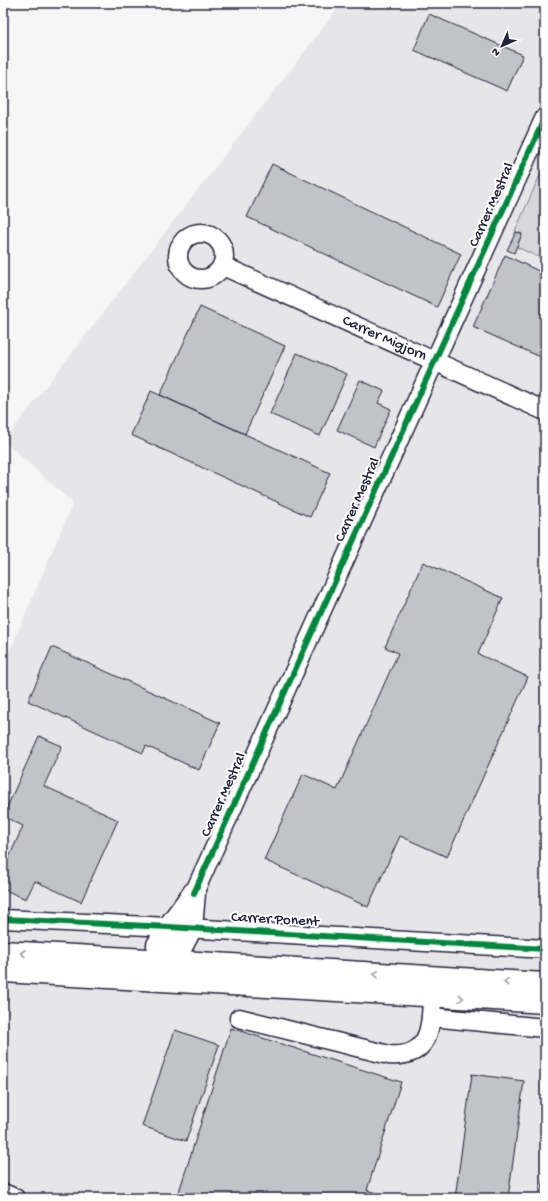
<svg xmlns="http://www.w3.org/2000/svg" width="548" height="1201" viewBox="0 0 548 1201" font-family="'Gochi Hand',sans-serif">
<style>
.built{fill:#e6e6e9}
.green{fill:#d7d7db;stroke:#7c7c8b}
.building{fill:#c2c2c9;stroke:#22223b}
.lines{fill:none;stroke-linecap:round;stroke-linejoin:round}
.minor-casing{stroke:#22223b;stroke-width:21}
.major-casing{stroke:#22223b;stroke-width:25}
.minor{stroke:#fff;stroke-width:18}
.major{stroke:#fff;stroke-width:22}
.cycleway-casing{stroke:#fff;stroke-width:8}
.cycleway{stroke:#00873e;stroke-width:6}
.oneway{stroke:#9c9ca7}
.labels{text-anchor:middle;dominant-baseline:central;stroke-width:4;stroke-linejoin:round;paint-order:stroke}
.street-label{font-size:15px;fill:#22223b;stroke:#fff}
</style>
<rect width="100%" height="100%" fill="#f6f6f7"/>
<filter id="ink" filterUnits="userSpaceOnUse"><feTurbulence type="fractalNoise" baseFrequency=".025" numOctaves="2"/><feDisplacementMap in="SourceGraphic" scale="8" xChannelSelector="R" yChannelSelector="G"/><feConvolveMatrix kernelMatrix="1 2 1 2 8 2 1 2 1" color-interpolation-filters="sRGB"/></filter>
<g filter="url(#ink)">
<path class="built" d="M342,3H545V1198H3V666L73,503L4,441Z"/>
<path class="green" d="M545,164V260L517,247L522,234L515,231Z"/>
<path class="building" d="M429,14L523,55L507,91L414,50Z
M272,164L461,254L437,307L247,217Z
M516,232L522,234L514,253L507,250Z
M505,255L545,274V359L473,327Z
M200,307L285,346L245,434L160,395Z
M297,353L347,374L320,436L270,414Z
M360,380L384,391L378,403L391,409L374,447L337,430Z
M151,391L330,473L310,517L131,435Z
M423,562L503,598L478,654L528,677L447,857L400,836L368,907L264,860L303,774L337,790L398,653L385,647Z
M52,647L220,723L199,770L146,746L143,753L28,701Z
M39,736L62,746L44,786L118,820L81,902L35,881L26,899L3,889V871L23,826L3,816Z
M231,1028L401,1082L367,1190L391,1198H177Z
M175,1030L219,1045L186,1141L142,1126Z
M472,1074L524,1081L508,1198H455Z
M545,1168V1198H541Z"/>
<g class="lines">
<defs>
<g id="minor">
<circle cx="201" cy="256" r="23"/>
<path id="s1" d="M223,266L545,411"/>
<path d="M194,893L545,117"/>
<path d="M3,919L169,927L545,949"/>
<path d="M431,1017L545,1028"/>
<path d="M239,1018L389,1055C430,1058 431,1028 432,997"/>
<path d="M3,1193L15,1198"/>
</g>
<path id="major" d="M3,952L165,961L545,984
M158,965L180,949L191,928L194,893
M174,969L165,961L158,945L169,927L194,893
M3,971L545,1002"/>
</defs>
<use href="#minor" class="minor-casing"/>
<use href="#major" class="major-casing"/>
<use href="#minor" class="minor"/>
<use href="#major" class="major"/>
<defs>
<path id="cycleway" d="M194,893L545,117
M3,919L169,927L545,949"/>
</defs>
<use href="#cycleway" class="cycleway-casing"/>
<use href="#cycleway" class="cycleway"/>
</g>
<defs><path id="oneway-chevron" d="M-2-3.5L2.5 0L-2 3.5" fill="none" stroke-width="1.6" stroke-linecap="round" stroke-linejoin="round"/></defs>
<g class="oneway">
<use href="#oneway-chevron" transform="translate(23 953) rotate(-177)"/>
<use href="#oneway-chevron" transform="translate(376 974) rotate(-176)"/>
<use href="#oneway-chevron" transform="translate(506 982) rotate(-176)"/>
<use href="#oneway-chevron" transform="translate(461 998) rotate(3)"/>
</g>
</g>
<g class="labels">
<g class="street-label">
<text transform="translate(492 205) rotate(-66)">Carrer Mestral</text>
<text stroke="none"><textPath href="#s1" startOffset="177">Carrer Migjorn</textPath></text>
<text transform="translate(358 500) rotate(-66)">Carrer Mestral</text>
<text transform="translate(224 795) rotate(-66)">Carrer Mestral</text>
<text transform="translate(275 920) rotate(3)">Carrer Ponent</text>
</g>
</g>
<rect width="548" height="1201" fill="none" stroke="#fff" stroke-width="16"/>
<rect x="8" y="8" width="532" height="1185" fill="none" stroke="#22223b" stroke-width="1.5" filter="url(#ink)"/>
<g transform="translate(502 46) rotate(225)" stroke="#ffffff" stroke-width="3" paint-order="stroke">
<path d="M0-3L7 15L0 10L-7 15Z" fill="#22223b"/>
<text y="-6" font-size="11" font-weight="bold" text-anchor="middle" fill="#22223b">N</text>
</g>
</svg>
